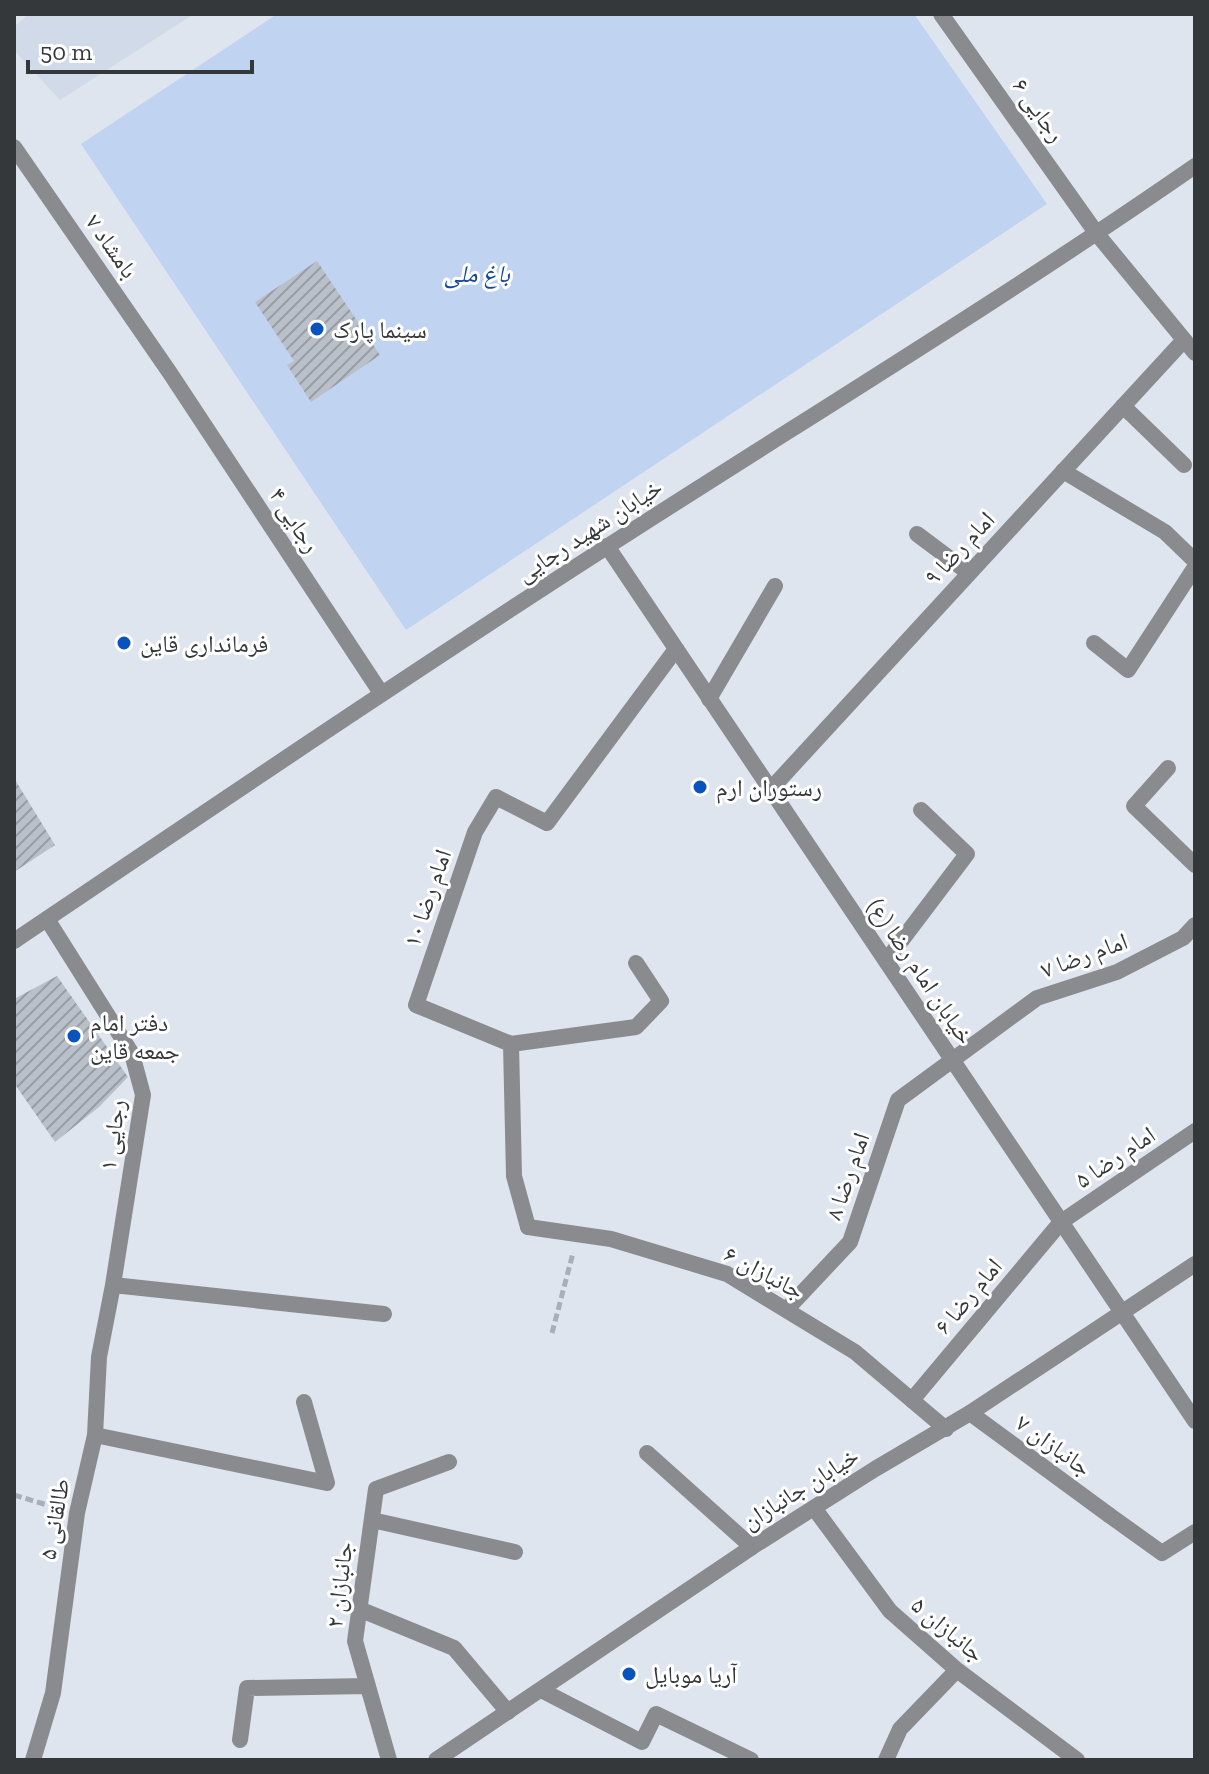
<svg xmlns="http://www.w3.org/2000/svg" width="1209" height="1774" viewBox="0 0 1209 1774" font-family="'Zilla Slab','Noto Naskh Arabic',serif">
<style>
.built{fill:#d0dae9}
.park{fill:#c0d3f1}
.building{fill:url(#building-hatch)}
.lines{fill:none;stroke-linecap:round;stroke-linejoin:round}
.path{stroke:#aaafb7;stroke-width:5;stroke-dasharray:8 4;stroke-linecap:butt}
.service{stroke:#898b8f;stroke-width:16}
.minor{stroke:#898b8f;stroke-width:16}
.tertiary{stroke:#898b8f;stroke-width:16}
.poi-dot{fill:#0853bd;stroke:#fff;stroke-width:3}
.labels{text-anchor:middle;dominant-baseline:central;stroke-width:6;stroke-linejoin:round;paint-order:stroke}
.street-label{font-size:24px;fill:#35383b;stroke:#fff}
.park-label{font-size:24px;font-style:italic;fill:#12489c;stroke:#fff}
.poi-label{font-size:24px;fill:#35383b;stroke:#fff;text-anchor:start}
</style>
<defs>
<pattern id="building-hatch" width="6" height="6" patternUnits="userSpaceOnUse" patternTransform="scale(2)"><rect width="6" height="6" fill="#bac0c9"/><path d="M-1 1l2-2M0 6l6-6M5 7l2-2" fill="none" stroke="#989da4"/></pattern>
</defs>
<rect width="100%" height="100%" fill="#dfe5ef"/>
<path class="built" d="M29,14H194L60,100L14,50V27Z"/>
<path class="park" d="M277,14H914L1047,204L406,630L81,144Z"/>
<path class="building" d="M317,261L380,355L311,402L287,365L294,361L255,302Z
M14,778L55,845L14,872Z
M57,976L128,1077L99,1107L55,1142L14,1083V999Z"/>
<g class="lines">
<path class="path" d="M552,1333L573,1253
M14,1495L57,1508"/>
<path class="service" d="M1123,406L1184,465
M1063,471L1165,532L1195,561
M917,534L969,573
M1094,643L1128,670L1195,567
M709,699L775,586
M1168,768L1134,806L1195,865
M886,961L967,854L921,810
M511,1044L636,1027L661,1001L636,963
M1061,1222L1195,1131
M528,1227L611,1239L727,1274L855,1352L946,1429
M113,1285L384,1314
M786,1310L850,1242L898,1100L1037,998L1117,972L1183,938L1195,925
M970,1413L1109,1515
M95,1435L327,1483L304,1402
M647,1453L752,1547
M814,1508L890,1611L957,1670L1077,1760
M372,1520L515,1552
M359,1609L454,1648L508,1712
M541,1690L642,1742L656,1714L751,1760
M240,1740L247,1688L368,1686
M33,1760L53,1693L77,1513L95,1435L99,1357L113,1285L143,1095L132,1054L47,919
M389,1760L355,1641L376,1489L449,1462
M886,1760L900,1729L957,1670"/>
<path class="minor" d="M941,14L1097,234L1195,353
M14,147L170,373L381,693
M770,790L1184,340
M528,1227L514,1176L511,1044L416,1005L475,832L496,797L547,823L676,649
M912,1400L1061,1222
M1109,1515L1162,1553L1195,1532"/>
<path class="tertiary" d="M607,546L1195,1421
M14,941C210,809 406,676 605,548C802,421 1002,300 1195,166
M436,1760L752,1547L875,1469L970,1413L1195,1264"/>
</g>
<g class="poi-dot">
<circle cx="317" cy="329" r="8"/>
<circle cx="124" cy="643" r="8"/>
<circle cx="700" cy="787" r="8"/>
<circle cx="74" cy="1036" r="8"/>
<circle cx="629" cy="1674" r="8"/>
</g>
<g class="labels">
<g class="street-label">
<text transform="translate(1039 110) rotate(55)">رجایی ۶</text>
<text transform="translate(112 246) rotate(55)">بامشاد ۷</text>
<text transform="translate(295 520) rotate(57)">رجایی ۴</text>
<text transform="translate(589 530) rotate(-33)">خیابان شهید رجایی</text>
<text transform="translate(959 548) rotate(-47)">امام رضا ۹</text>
<text transform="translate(427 898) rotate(-71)">امام رضا ۱۰</text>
<text transform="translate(1084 955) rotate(-20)">امام رضا ۷</text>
<text transform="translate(921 971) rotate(56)">خیابان امام رضا (ع)</text>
<text transform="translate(112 1135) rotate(-82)">رجایی ۱</text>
<text transform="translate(1115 1157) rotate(-34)">امام رضا ۵</text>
<text transform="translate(847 1176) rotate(-71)">امام رضا ۸</text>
<text transform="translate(764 1272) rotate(28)">جانبازان ۶</text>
<text transform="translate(968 1296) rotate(-50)">امام رضا ۶</text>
<text transform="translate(1054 1445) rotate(36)">جانبازان ۷</text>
<text transform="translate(800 1488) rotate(-32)">خیابان جانبازان</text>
<text transform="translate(54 1519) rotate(-80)">طالقانی ۵</text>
<text transform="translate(339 1585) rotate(-83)">جانبازان ۲</text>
<text transform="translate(948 1629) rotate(40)">جانبازان ۵</text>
</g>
<g class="park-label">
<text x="477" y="273">باغ ملی</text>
</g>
<g class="poi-label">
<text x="333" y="329">سینما پارک</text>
<text x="140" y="643">فرمانداری قاین</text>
<text x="716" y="787">رستوران ارم</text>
<text x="90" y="1022">دفتر امام<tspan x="90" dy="28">جمعه قاین</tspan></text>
<text x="645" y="1674">آریا موبایل</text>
</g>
</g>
<rect width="1209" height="1774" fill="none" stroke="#35383b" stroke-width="32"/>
<path d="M28 60v12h224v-12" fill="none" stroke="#35383b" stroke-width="4"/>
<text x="40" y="60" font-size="24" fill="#35383b" stroke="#ffffff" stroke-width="6" paint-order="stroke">50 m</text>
</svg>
